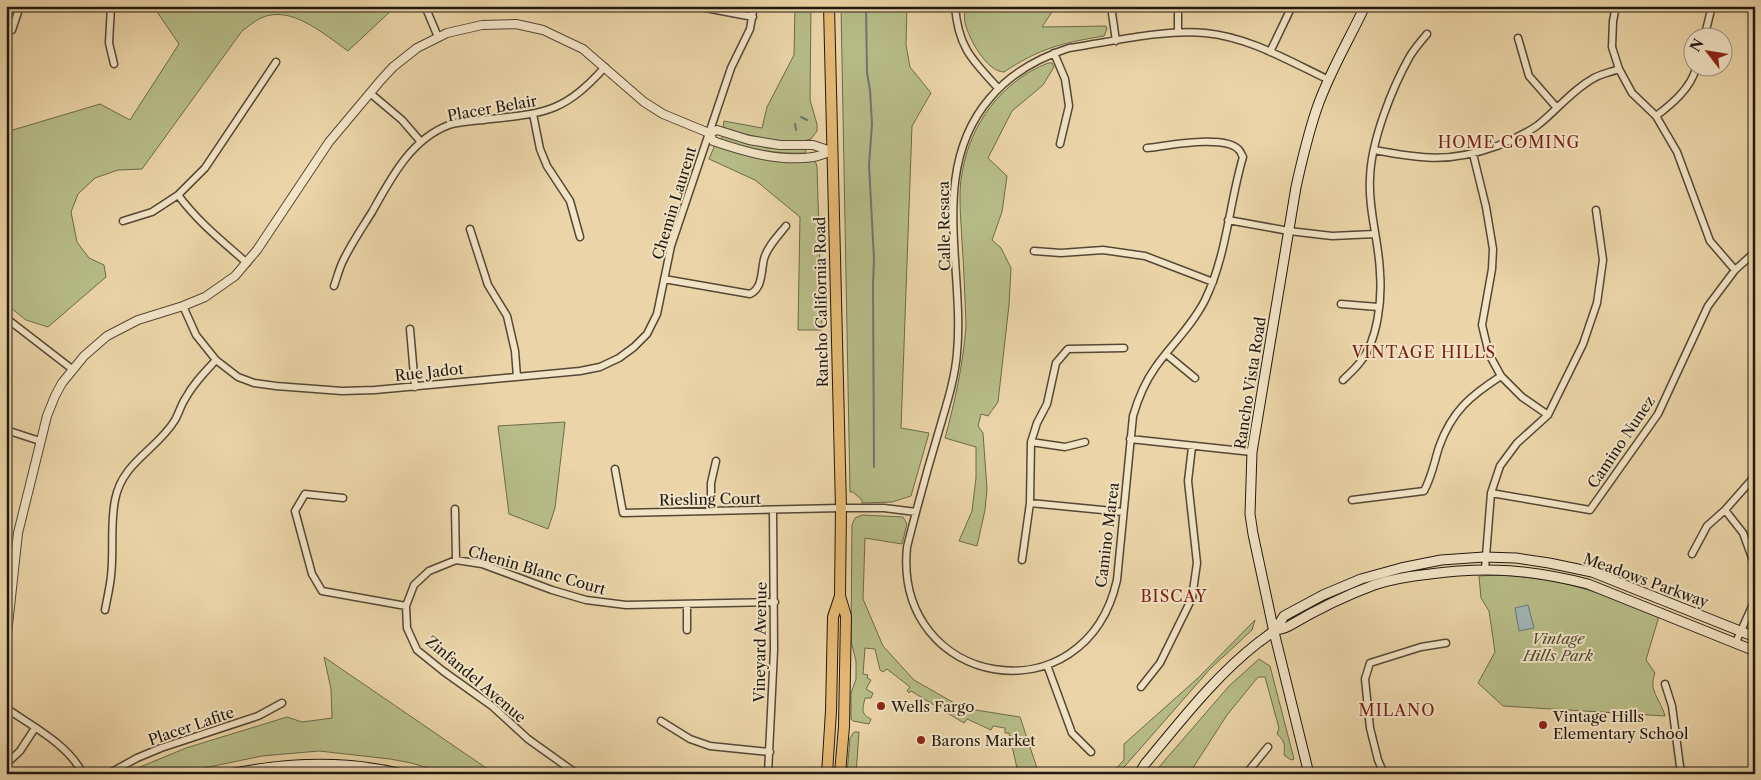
<svg xmlns="http://www.w3.org/2000/svg" width="1761" height="780" viewBox="0 0 1761 780" font-family="'Libre Caslon Text',serif">
<style>
.green{fill:#b7bd88;stroke:#6c6a4c}
.water{fill:#9fb5b5;stroke:#6d7673}
.lines{fill:none;stroke-linecap:round;stroke-linejoin:round}
.stream{stroke:#6d7673;stroke-width:2}
.minor-casing{stroke:#544735;stroke-width:9}
.tertiary-casing{stroke:#544735;stroke-width:10}
.secondary-casing{stroke:#21180f;stroke-width:11}
.primary-casing{stroke:#21180f;stroke-width:12}
.minor{stroke:#f2e4c6;stroke-width:6}
.tertiary{stroke:#f2e4c6;stroke-width:8}
.secondary{stroke:#f2e4c6;stroke-width:9}
.primary{stroke:#e6ba74;stroke-width:10}
.poi-dot{fill:#8f2418;stroke:#f2e4c6;stroke-width:2}
.labels{text-anchor:middle;dominant-baseline:central;stroke-width:4;stroke-linejoin:round;paint-order:stroke}
.street-label{font-size:15px;fill:#21180f;stroke:#f2e4c6}
.park-label{font-size:15px;font-style:italic;fill:#4e4a33;stroke:#f2e4c6}
.poi-label{font-size:15px;fill:#21180f;stroke:#f2e4c6;text-anchor:start}
.neighbourhood-label{font-size:16px;letter-spacing:1px;fill:#7a1f14;stroke:#f2e4c6}
</style>
<rect width="100%" height="100%" fill="#ebd5a8"/>
<filter id="stains"><feTurbulence type="fractalNoise" baseFrequency=".004" numOctaves="4"/><feColorMatrix values="0 0 0 0 .2 0 0 0 0 .09 0 0 0 0 .02 0 0 0 .5 -.17"/></filter>
<radialGradient id="worn" r=".72"><stop offset=".6" stop-color="#630" stop-opacity="0"/><stop offset="1" stop-color="#630" stop-opacity=".3"/></radialGradient>
<path class="green" d="M153,6H396L348,51C325,35 291,4 261,18C254,21 248,27 242,31L142,169L118,170L95,178L78,194L71,212L77,242L89,258L104,265L106,277L48,327L26,320L6,304V132L100,104L130,120L179,44Z
M795,6H811L810,100L817,124V131L811,139C789,146 744,135 723,127L724,121L762,128L767,107L794,55Z
M841,6H907L906,45L910,67L931,93L912,126L901,428L929,433L911,496L892,502L862,503V500L853,492H850Z
M965,6H1051L1052,12L1042,27L1106,26L1107,29L1104,36C1062,43 1040,48 1004,72C987,72 968,38 965,22C964,17 965,11 965,6Z
M1048,63H1052L1054,67L1043,85L1012,111L988,158L1007,176L1002,212L992,240L1001,248L1011,268L1009,305L998,402L988,416L981,414L978,426L983,433L987,489L985,510L977,546L959,541L972,511L976,478V447L945,438C955,401 963,365 966,326C965,298 964,270 962,242C961,219 958,195 962,173C970,124 1002,81 1048,63Z
M723,136L767,148L804,149L806,151L805,153C777,154 753,150 727,142L721,139Z
M715,145L811,159L816,163L817,167L822,330H798L800,217L755,180L709,159Z
M565,422L555,508L548,529L509,514L498,426Z
M862,515L903,517L907,524L902,544L865,538L863,599L883,646L914,680L963,708L1020,717L1039,774H1021L1017,768L1009,733H1005V728L993,726L991,730L967,719L964,723L911,691L909,693L907,691L910,687L887,669L883,672L880,670L875,649L865,648L863,674L868,675L867,678L871,680L866,689L873,693L871,698H865C863,708 860,714 871,719L869,724L853,721L851,719V693L856,679V661L851,641L852,525L855,518Z
M1500,575C1528,577 1555,580 1581,588C1608,595 1633,606 1659,616L1646,660L1655,673C1648,691 1660,698 1665,716L1503,706L1478,683L1495,652L1489,611L1481,598L1479,576Z
M1255,620L1252,630L1210,669L1118,774H1111L1124,760V744L1198,678Z
M324,657L495,774H449L411,763L390,759L319,751L262,756L175,774H123L186,748L287,717L302,722L332,718L331,689Z
M1259,659L1270,666L1294,759L1291,760L1284,755C1285,745 1285,741 1277,734L1279,728L1265,677H1258L1227,715L1189,774H1153L1229,686Z
M854,732H859L856,774H847L850,738Z"/>
<path class="water" d="M1528,605L1534,628L1519,631L1515,608Z"/>
<g class="lines">
<path class="stream" d="M866,6L867,73L870,90L872,124L869,165L874,259L873,285L874,467
M801,117L807,120
M795,124L796,130"/>
<defs>
<path id="minor" d="M111,6L109,43L114,64
M425,6L438,37
M695,6L753,17
M955,6C958,47 972,60 998,88
M1111,6L1116,41
M1178,6V32
M1616,6L1613,21L1612,47L1619,69L1632,93L1656,116L1677,152L1710,241L1735,270
M12,30L20,6
M1518,38L1529,76L1557,108
M1704,38L1712,6
M1270,52L1292,6
M1054,53L1065,79L1069,106L1060,144
M370,93L402,120L421,142
M533,114L540,149L547,166L570,201L580,237
M1656,116C1672,104 1691,88 1696,68
M1147,148C1167,146 1225,134 1239,150C1241,152 1241,154 1243,157C1229,204 1227,255 1205,300C1192,326 1171,345 1155,368C1145,382 1138,399 1133,416L1117,580C1085,721 893,688 907,547C917,507 928,467 940,427C947,403 955,378 957,353C965,268 928,170 990,98C1011,73 1038,58 1069,48C1111,42 1163,29 1205,33C1249,37 1289,61 1329,80
M1374,150C1422,159 1450,163 1497,146C1511,140 1526,134 1538,125C1557,110 1572,90 1594,78C1601,74 1611,72 1619,69
M1473,154L1486,207L1493,249L1492,269L1482,325L1489,354L1501,376L1522,397L1548,415
M178,195C199,223 221,240 247,263
M1228,220L1289,231L1332,236L1375,234
M123,221L152,212L178,195L205,168L276,62
M470,229L488,285L507,316L515,351L517,377
M1034,251L1061,253L1103,250L1145,256L1213,282
M664,279L750,294C763,288 761,271 764,259C767,247 778,236 786,226
M334,286C337,278 339,269 343,261C351,244 362,228 372,212C391,178 411,139 449,125C462,121 477,121 491,119C548,113 565,111 605,67
M1341,304L1378,307
M183,306L196,335L216,360L238,377L254,383L276,386L342,391L375,390L580,371L600,367L619,358L634,347L647,334L657,314L671,246L731,68L750,29L754,6
M6,318L72,369
M410,329L415,387
M1166,354L1195,378
M1343,380C1349,374 1356,368 1361,361C1378,339 1382,299 1380,273C1379,241 1368,210 1370,178C1371,141 1392,88 1410,56C1415,48 1421,41 1427,34
M6,430L40,441
M1130,439L1252,452
M1031,442L1065,447L1085,442
M615,469L623,513L841,508H884L916,512
M1491,493L1590,510L1658,414L1708,306L1735,270L1755,252
M343,498L305,494L295,511L312,574L322,591L406,606
M1352,500L1424,491C1432,476 1434,463 1439,447C1452,411 1470,396 1501,376
M1030,503L1123,512
M455,509L456,560
M1725,510L1743,533L1755,566
M711,511V483L716,461
M1692,554L1707,526L1725,510L1755,476
M1022,560L1030,503L1031,442L1037,423L1047,404L1056,363L1068,349L1124,348
M1485,569L1491,493L1500,466L1517,443L1548,415L1583,344L1597,303L1603,260L1596,210
M105,610C107,599 110,587 111,576C114,551 110,525 115,500C122,462 157,450 175,420C179,413 181,405 185,399C193,384 204,373 216,360
M687,630V604
M1736,642L1753,604L1755,593
M1047,665L1072,733L1091,752
M1665,684L1672,706L1680,766L1683,774
M1141,687L1160,663L1192,598L1197,563L1188,481L1192,447
M6,708C33,727 68,744 83,774
M661,721L690,739L710,746L770,752
M6,764L20,751L35,728
M108,774L137,758L161,748L258,716L282,703
M577,774L528,739L492,706L443,671L417,650L407,628L406,606L414,585L429,571L456,560L482,564L552,590L586,600L626,605L775,602
M768,774L774,650L773,511
M1246,774L1268,747
M1384,774L1378,760L1370,728L1365,679L1370,663L1421,647L1446,643"/>
<path id="tertiary" d="M709,133L717,130L749,140L780,145H813L831,151
M6,643L18,533L47,416L55,396L62,383L84,356L107,336L138,320L183,306L205,297L235,276L257,250L329,142L381,80L393,67L417,48L447,33L482,25L516,24L543,30L583,49L644,102L663,114L709,133L713,141C745,152 780,162 813,157C820,156 826,153 832,151"/>
<path id="secondary" d="M1274,632L1284,616L1323,595L1361,579L1401,568L1441,560L1484,557L1516,558L1549,563L1592,572L1755,637
M230,774C288,762 345,760 403,774
M1139,774L1145,764C1180,722 1215,676 1259,642C1264,639 1269,634 1274,631C1279,629 1284,629 1289,626C1316,610 1344,596 1374,585C1392,579 1411,576 1430,574C1488,566 1532,570 1588,584L1755,651
M1309,774L1274,632L1253,534L1250,514L1252,452L1296,187C1302,160 1308,134 1317,108C1329,73 1349,40 1365,6"/>
<path id="primary" d="M827,774L831,711L833,617L840,596L841,508L829,6
M840,774L844,726L846,616L840,596"/>
</defs>
<use href="#minor" class="minor-casing"/>
<use href="#tertiary" class="tertiary-casing"/>
<use href="#secondary" class="secondary-casing"/>
<use href="#primary" class="primary-casing"/>
<use href="#minor" class="minor"/>
<use href="#tertiary" class="tertiary"/>
<use href="#secondary" class="secondary"/>
<use href="#primary" class="primary"/>
</g>
<g class="poi-dot">
<circle cx="881" cy="706" r="5"/>
<circle cx="1543" cy="725" r="5"/>
<circle cx="921" cy="740" r="5"/>
</g>
<g class="labels">
<g class="street-label">
<text transform="translate(492 108) rotate(-10)">Placer Belair</text>
<text transform="translate(674 203) rotate(-73)">Chemin Laurent</text>
<text transform="translate(944 226) rotate(-91)">Calle Resaca</text>
<text transform="translate(821 302) rotate(-91)">Rancho California Road</text>
<text transform="translate(429 372) rotate(-6)">Rue Jadot</text>
<text transform="translate(1250 383) rotate(-81)">Rancho Vista Road</text>
<text transform="translate(1621 442) rotate(-56)">Camino Nunez</text>
<text transform="translate(710 499) rotate(-1)">Riesling Court</text>
<text transform="translate(1107 535) rotate(-83)">Camino Marea</text>
<text transform="translate(537 570) rotate(16)">Chenin Blanc Court</text>
<text transform="translate(1646 580) rotate(20)">Meadows Parkway</text>
<text transform="translate(760 642) rotate(-89)">Vineyard Avenue</text>
<text transform="translate(476 679) rotate(40)">Zinfandel Avenue</text>
<text transform="translate(191 726) rotate(-19)">Placer Lafite</text>
</g>
<g class="park-label">
<text x="1558" y="638">Vintage<tspan x="1558" dy="17">Hills Park</tspan></text>
</g>
<g class="poi-label">
<text x="891" y="706">Wells Fargo</text>
<text x="1553" y="716">Vintage Hills<tspan x="1553" dy="17">Elementary School</tspan></text>
<text x="931" y="740">Barons Market</text>
</g>
<g class="neighbourhood-label">
<text x="1509" y="142">HOME COMING</text>
<text x="1424" y="352">VINTAGE HILLS</text>
<text x="1174" y="596">BISCAY</text>
<text x="1397" y="710">MILANO</text>
</g>
</g>
<rect width="1761" height="780" fill="none" stroke="#ebd5a8" stroke-width="25"/>
<rect x="8" y="8" width="1746" height="765" fill="none" stroke="#21180f" stroke-width="2.5"/>
<rect x="12" y="12" width="1736" height="755" fill="none" stroke="#21180f"/>
<g transform="translate(1708 52) rotate(301)"><circle r="24" fill="#f2e4c6" stroke="#9e927d"/>
<path d="M0-4L9 19L0 12L-9 19Z" fill="#8f2418"/>
<text y="-8" font-size="14" font-weight="bold" text-anchor="middle" fill="#21180f">N</text>
</g>
<rect width="100%" height="100%" filter="url(#stains)"/>
<rect width="100%" height="100%" fill="url(#worn)"/>
</svg>
